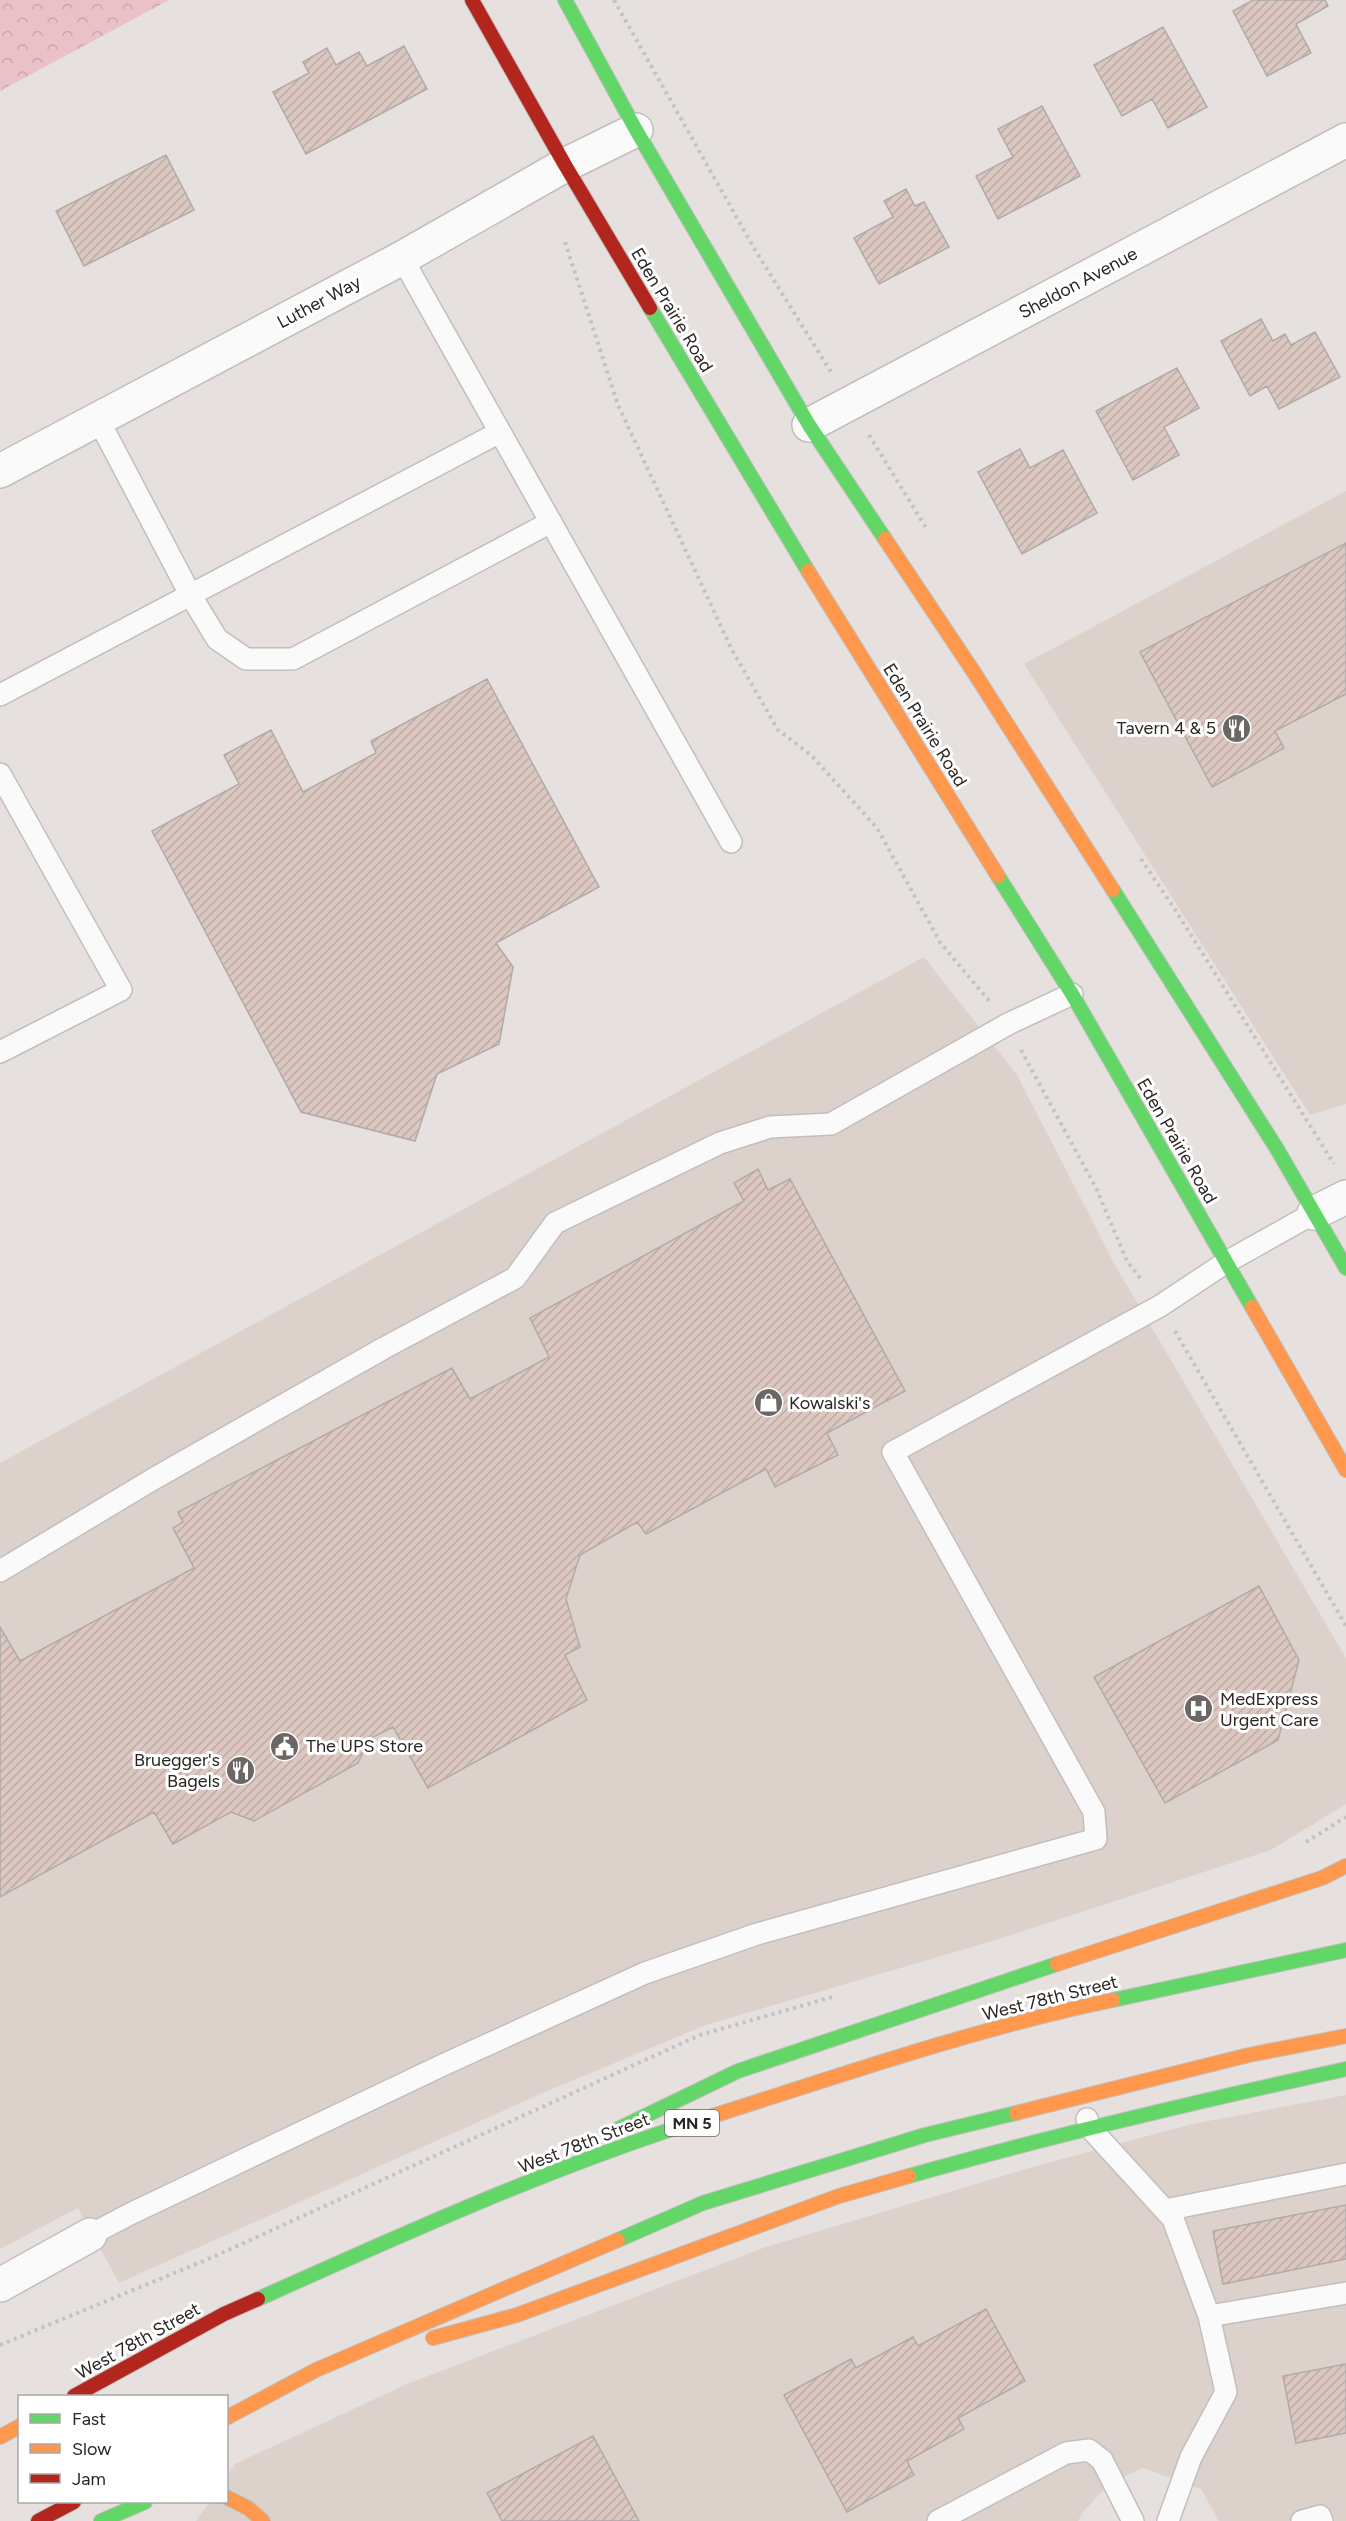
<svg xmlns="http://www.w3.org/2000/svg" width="1346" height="2521" viewBox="0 0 1346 2521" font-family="Figtree,sans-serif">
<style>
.built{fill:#ddd2cb}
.park{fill:url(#park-crowns)}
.building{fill:url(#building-hatch);stroke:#aeaba9;stroke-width:1.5}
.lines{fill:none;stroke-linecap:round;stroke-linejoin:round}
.lane-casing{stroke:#c1bebc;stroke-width:24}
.street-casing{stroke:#c1bebc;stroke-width:36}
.fast-casing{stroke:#c1bebc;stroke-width:16}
.slow-casing{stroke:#c1bebc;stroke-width:16}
.jam-casing{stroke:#c1bebc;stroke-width:16}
.path{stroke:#c3c2c1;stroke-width:4;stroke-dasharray:3 4.5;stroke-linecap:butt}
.lane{stroke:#fbfafa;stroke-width:21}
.street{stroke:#fbfafa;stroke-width:33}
.fast{stroke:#63d668;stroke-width:14}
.slow{stroke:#ff974d;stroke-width:14}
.jam{stroke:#b3261e;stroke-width:14}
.labels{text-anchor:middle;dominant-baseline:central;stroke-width:6;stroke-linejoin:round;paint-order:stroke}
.shield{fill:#fff;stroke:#696765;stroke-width:1.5}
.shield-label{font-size:16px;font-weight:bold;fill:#292623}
.street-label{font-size:18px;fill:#292623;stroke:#fff}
.poi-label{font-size:18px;fill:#292623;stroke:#fff;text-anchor:start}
</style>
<defs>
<pattern id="park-crowns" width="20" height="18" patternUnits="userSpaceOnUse" patternTransform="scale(1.5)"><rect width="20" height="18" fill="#eac1c7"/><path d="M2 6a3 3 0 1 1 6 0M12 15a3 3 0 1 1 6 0" fill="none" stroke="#c9a6ab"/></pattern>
<pattern id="building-hatch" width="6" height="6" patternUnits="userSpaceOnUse" patternTransform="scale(1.5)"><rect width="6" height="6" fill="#ddc7c1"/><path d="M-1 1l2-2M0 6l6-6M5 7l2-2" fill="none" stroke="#beaba6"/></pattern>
</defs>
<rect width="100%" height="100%" fill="#e6e1de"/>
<path class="built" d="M1346,491V1104L1310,1115L1024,664Z
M924,957L1017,1075L1115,1265L1346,1658V1804L1271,1850L996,1940L706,2025L545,2092L119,2283L78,2208L0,2249V1463Z
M1346,2095V2521H1219L1201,2489L1143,2468L1109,2484L1083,2512L1078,2521H196L210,2502H226L227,2477L235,2464L407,2384L766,2247L1029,2168L1192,2124Z"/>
<path class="park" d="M0,0H169L0,91Z"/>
<path class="building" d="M1253,0H1325L1328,6L1296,24L1311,53L1267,76L1233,11Z
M1163,27L1207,107L1168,128L1152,99L1122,116L1094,65Z
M404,46L427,89L306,154L273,92L309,73L303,62L327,48L336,65L359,52L367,66Z
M1042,106L1080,176L998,219L976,176L1013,157L998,129Z
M166,155L194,210L84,266L56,211Z
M906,189L915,206L924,202L949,247L879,284L854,238L893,217L884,201Z
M1261,319L1273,341L1285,334L1291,345L1315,332L1340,377L1279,409L1267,386L1250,396L1221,341Z
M1177,368L1199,408L1164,427L1179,455L1133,480L1096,411Z
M1020,449L1030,468L1063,450L1097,513L1022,554L978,472Z
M1346,543V694L1275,731L1284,748L1212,787L1140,652Z
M487,679L599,887L496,943L513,967L499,1044L437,1074L415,1141L301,1112L152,831L239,784L224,755L271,730L303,792L376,753L371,741Z
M758,1169L768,1190L790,1179L905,1391L827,1433L838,1455L775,1487L766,1469L646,1534L637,1522L580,1555L566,1599L580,1647L565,1655L587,1700L428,1788L393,1727L369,1739L358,1763L254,1821L231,1812L173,1844L154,1812L0,1897V1627L20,1661L194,1568L173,1528L183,1522L178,1512L452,1368L470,1399L549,1357L530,1318L744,1201L734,1183Z
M1259,1586L1299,1660L1278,1740L1165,1803L1094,1677Z
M1346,2205V2259L1223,2284L1213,2231Z
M986,2309L1025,2381L958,2418L964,2429L907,2461L914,2475L847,2512L784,2395L851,2359L856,2368L913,2337L918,2346Z
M1346,2364V2433L1296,2443L1283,2376Z
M593,2436L639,2521H502L487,2493Z"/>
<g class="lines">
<defs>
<path id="lane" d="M402,258L500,432
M98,419L191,596L217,639L246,659H293L551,522
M0,695L500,432L731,842
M0,774L121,990L0,1052
M0,1571L155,1478L384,1348L515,1278L555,1223L720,1143L770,1127L831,1124L1008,1024L1072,994
M1087,2119L1090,2128L1173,2219L1209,2316L1346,2293
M1165,2210L1346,2174
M90,2235L130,2214L445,2064L645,1973L757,1934L1096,1839L1094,1812L893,1452L1160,1306L1225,1263L1314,1213
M938,2521L1066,2453L1089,2450L1102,2460L1133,2521
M1168,2521L1191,2457L1226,2392L1209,2316
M1302,2521L1320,2516L1322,2521"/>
<path id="street" d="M809,425L1346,140
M0,471L402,258L565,165L636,130
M1314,1213L1346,1197
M0,2285L90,2235"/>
<path id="fast" d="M565,0L636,130L809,425L885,539
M650,308L808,571
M998,876L1072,994L1252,1307
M1113,890L1277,1149L1346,1268
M1113,2000L1346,1950
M618,2129L738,2071L1057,1964
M909,2176C1054,2135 1199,2101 1346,2069
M618,2240L703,2203L925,2135L1016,2113
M258,2299C403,2234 549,2168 700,2120
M101,2521L145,2502"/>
<path id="slow" d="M885,539L975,674L1113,890
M808,571L998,876
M1252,1307L1346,1470
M1057,1964L1322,1878L1346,1866
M1016,2113L1249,2055L1346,2036
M700,2120C836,2077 973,2029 1113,2000
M433,2338L517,2315L839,2196L909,2176
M226,2418L316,2370L618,2240
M0,2437L20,2426
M226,2497L248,2508L263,2521"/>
<path id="jam" d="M472,0L565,165L650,308
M74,2396L224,2314L258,2299
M38,2521L74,2502"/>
</defs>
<use href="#lane" class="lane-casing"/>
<use href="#street" class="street-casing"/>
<use href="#fast" class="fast-casing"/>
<use href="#slow" class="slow-casing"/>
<use href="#jam" class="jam-casing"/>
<path class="path" d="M614,0L755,250L831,372
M565,242L618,405L732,650L778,730L811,755L877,828L940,942L989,1001
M869,435L928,531
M1141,859L1176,911L1334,1164
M1021,1050L1096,1188L1127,1261L1143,1282
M1175,1331L1346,1626
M1306,1842L1346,1817
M0,2345L213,2257L700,2035L832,1997"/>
<use href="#lane" class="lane"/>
<use href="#street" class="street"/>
<use href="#fast" class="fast"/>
<use href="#slow" class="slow"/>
<use href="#jam" class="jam"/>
</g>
<defs>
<symbol id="restaurant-disc" viewBox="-11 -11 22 22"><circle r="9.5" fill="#6b6764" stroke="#fff"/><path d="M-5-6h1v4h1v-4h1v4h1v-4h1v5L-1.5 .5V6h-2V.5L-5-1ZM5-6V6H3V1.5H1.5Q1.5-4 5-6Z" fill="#fff"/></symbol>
<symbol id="shop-disc" viewBox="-11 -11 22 22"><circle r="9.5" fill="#6b6764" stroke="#fff"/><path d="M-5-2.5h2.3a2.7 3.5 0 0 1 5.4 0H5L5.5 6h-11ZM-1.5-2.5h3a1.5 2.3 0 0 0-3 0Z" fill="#fff"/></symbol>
<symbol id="hospital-disc" viewBox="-11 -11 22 22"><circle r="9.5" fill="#6b6764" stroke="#fff"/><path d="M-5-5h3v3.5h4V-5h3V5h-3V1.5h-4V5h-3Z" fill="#fff"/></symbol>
<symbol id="civic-disc" viewBox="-11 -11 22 22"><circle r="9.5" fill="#6b6764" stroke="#fff"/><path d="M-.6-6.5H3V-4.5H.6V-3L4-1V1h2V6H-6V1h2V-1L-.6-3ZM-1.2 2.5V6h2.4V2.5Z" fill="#fff"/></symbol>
</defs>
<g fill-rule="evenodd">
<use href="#restaurant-disc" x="1220" y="712" width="33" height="33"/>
<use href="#shop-disc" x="752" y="1386" width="33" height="33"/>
<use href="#hospital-disc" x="1182" y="1692" width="33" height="33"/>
<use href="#civic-disc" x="268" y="1730" width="33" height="33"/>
<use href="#restaurant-disc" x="224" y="1754" width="33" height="33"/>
</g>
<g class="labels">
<rect class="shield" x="665" y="2110" width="54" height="26" rx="4.5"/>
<g class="shield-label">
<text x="692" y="2123">MN 5</text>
</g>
<g class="street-label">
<text transform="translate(1078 283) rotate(-28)">Sheldon Avenue</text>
<text transform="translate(319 302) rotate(-28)">Luther Way</text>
<text transform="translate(672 310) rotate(59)">Eden Prairie Road</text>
<text transform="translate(925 725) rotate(58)">Eden Prairie Road</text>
<text transform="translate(1177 1141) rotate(60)">Eden Prairie Road</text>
<text transform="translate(1050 1998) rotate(-14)">West 78th Street</text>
<text transform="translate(584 2143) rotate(-21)">West 78th Street</text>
<text transform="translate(138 2341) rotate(-29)">West 78th Street</text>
</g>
<g class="poi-label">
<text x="1216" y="728" text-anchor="end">Tavern 4 &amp; 5</text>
<text x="789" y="1403">Kowalski's</text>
<text x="1220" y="1699">MedExpress<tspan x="1220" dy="21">Urgent Care</tspan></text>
<text x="306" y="1746">The UPS Store</text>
<text x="220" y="1760" text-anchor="end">Bruegger's<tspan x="220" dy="21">Bagels</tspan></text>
</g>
</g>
<rect x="18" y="2395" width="210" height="108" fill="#ffffff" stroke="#a9a8a7" stroke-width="1.5"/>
<rect x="30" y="2414" width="30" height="9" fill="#63d668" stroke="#a9a8a7" stroke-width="1.5"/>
<text x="72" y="2425" font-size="18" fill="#292623">Fast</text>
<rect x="30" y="2444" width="30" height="9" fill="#ff974d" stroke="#a9a8a7" stroke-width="1.5"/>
<text x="72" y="2455" font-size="18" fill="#292623">Slow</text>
<rect x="30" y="2474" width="30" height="9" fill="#b3261e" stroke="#a9a8a7" stroke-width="1.5"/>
<text x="72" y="2485" font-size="18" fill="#292623">Jam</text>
</svg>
